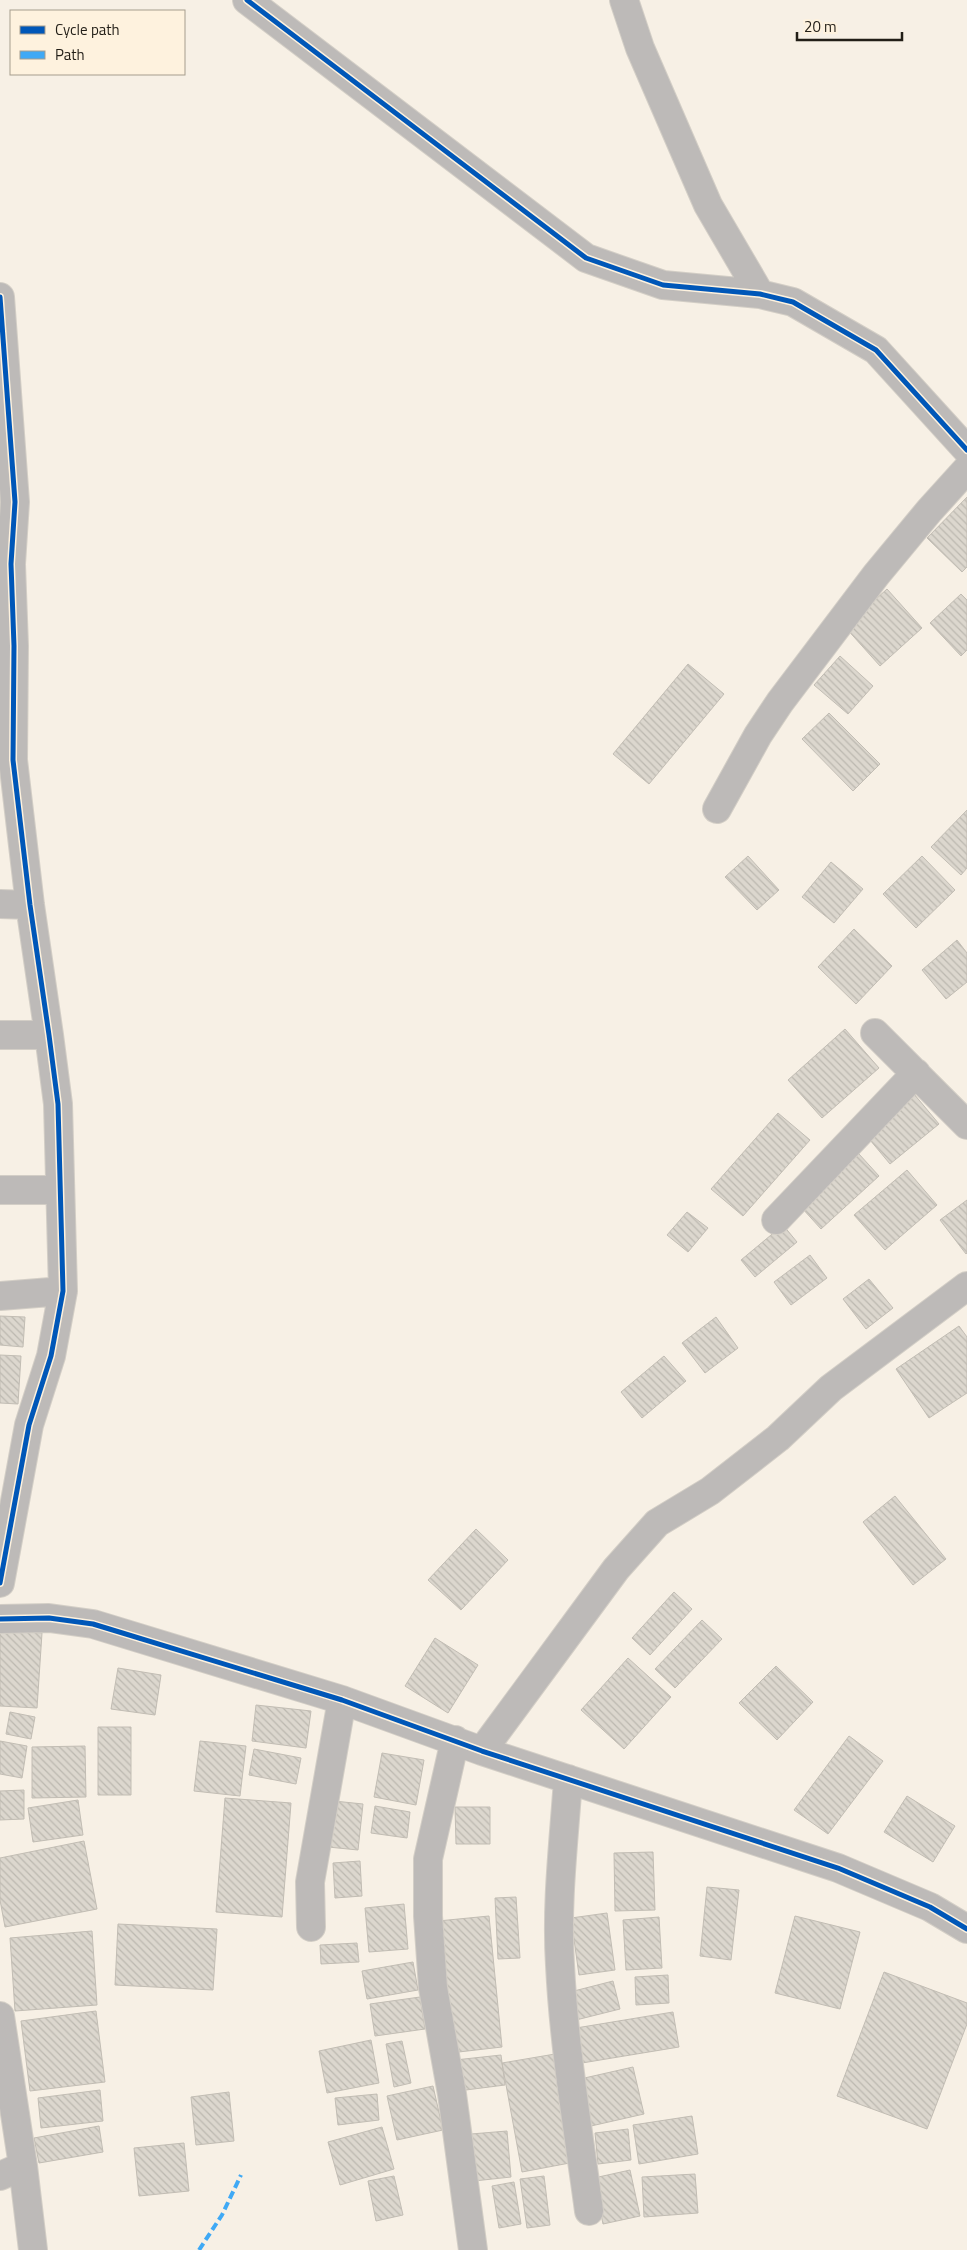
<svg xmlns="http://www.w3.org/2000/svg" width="967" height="2250" viewBox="0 0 967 2250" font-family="'Titillium Web',sans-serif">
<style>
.building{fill:url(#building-back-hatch);stroke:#c2bdb4}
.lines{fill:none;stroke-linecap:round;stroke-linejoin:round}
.street-casing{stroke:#d3cec6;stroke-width:30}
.street{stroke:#bdbab8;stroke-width:28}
.quiet{stroke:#3fa9f5;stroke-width:4;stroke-dasharray:8 4;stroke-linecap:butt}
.cycleway-casing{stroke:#fef2de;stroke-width:8}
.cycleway{stroke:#0057b8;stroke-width:5}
</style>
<defs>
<pattern id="building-back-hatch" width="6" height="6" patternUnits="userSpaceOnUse" patternTransform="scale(1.25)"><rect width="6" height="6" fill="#dcd7ce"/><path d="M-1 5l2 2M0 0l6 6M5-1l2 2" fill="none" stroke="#bcb8b0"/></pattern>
</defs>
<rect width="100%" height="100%" fill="#f7f0e5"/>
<path class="building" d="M967,497V567L962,572L927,538Z
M887,589L922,628L880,666L845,627Z
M961,594L967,600V650L961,656L930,623Z
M840,656L873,686L848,714L814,685Z
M688,664L724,694L649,784L613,754Z
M829,713L880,764L853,791L802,739Z
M967,810V868L961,875L931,847Z
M748,856L779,890L757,910L725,877Z
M922,856L955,890L916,928L883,894Z
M831,862L863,889L834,923L802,897Z
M854,929L892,966L856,1004L818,967Z
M957,940L967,953V982L946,999L922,970Z
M845,1029L879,1068L822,1118L788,1080Z
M914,1094L939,1124L890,1164L865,1134Z
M778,1113L810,1140L743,1216L711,1189Z
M859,1154L879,1176L821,1229L801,1207Z
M907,1170L937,1205L885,1250L854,1215Z
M967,1200V1253L966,1254L940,1220Z
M687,1212L708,1228L688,1252L667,1235Z
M783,1225L797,1242L755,1277L741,1260Z
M810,1255L827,1278L791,1305L774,1282Z
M869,1279L893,1308L866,1329L843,1299Z
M0,1316L25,1317L23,1347L0,1345Z
M716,1317L738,1348L705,1373L682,1343Z
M959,1326L967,1337V1393L929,1418L896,1369Z
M0,1355L21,1356L18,1404L0,1403Z
M664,1356L686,1381L642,1418L621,1392Z
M895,1496L946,1559L913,1585L863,1522Z
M476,1529L508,1560L461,1610L428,1580Z
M674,1592L692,1609L650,1655L632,1638Z
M702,1620L722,1639L675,1688L655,1669Z
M0,1630L42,1633L37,1708L0,1706Z
M435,1638L478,1665L448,1713L405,1686Z
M628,1658L671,1697L624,1749L581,1710Z
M776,1666L813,1702L777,1740L739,1703Z
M118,1668L161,1675L155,1715L111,1709Z
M256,1705L311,1711L306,1748L252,1741Z
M10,1712L35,1717L31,1739L6,1734Z
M98,1727H131V1795H98Z
M849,1736L883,1761L828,1834L794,1810Z
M0,1741L27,1746L22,1778L0,1774Z
M200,1741L246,1746L240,1796L194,1791Z
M85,1746L86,1797L32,1798V1747Z
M254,1749L301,1758L296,1784L249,1775Z
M382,1753L424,1760L416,1805L374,1797Z
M24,1790V1819L0,1820V1791Z
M907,1796L955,1826L933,1862L884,1832Z
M225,1798L291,1803L282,1917L216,1912Z
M78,1800L83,1835L33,1842L28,1808Z
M334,1801L363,1804L358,1850L328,1847Z
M375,1806L410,1812L407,1838L371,1833Z
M455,1807H490V1844H456Z
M84,1841L97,1909L5,1927L0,1900V1858Z
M653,1852L655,1910L615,1911L614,1853Z
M360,1861L362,1896L335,1898L333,1863Z
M707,1887L739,1890L731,1960L700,1956Z
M516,1897L520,1958L498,1959L495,1898Z
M404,1904L408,1949L369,1952L365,1908Z
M607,1913L615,1970L579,1975L571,1918Z
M489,1916L502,2047L450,2053L438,1921Z
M795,1916L860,1932L840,2009L775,1993Z
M659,1917L662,1968L626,1970L623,1920Z
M118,1924L217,1929L213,1990L115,1985Z
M92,1931L97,2005L15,2011L10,1938Z
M357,1943L359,1962L321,1964L320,1945Z
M413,1962L418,1990L367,1999L362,1971Z
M884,1972L967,2003V2024L927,2129L837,2096Z
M668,1975L669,2003L636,2005L635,1977Z
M613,1981L620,2009L576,2020L570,1992Z
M420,1997L425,2029L375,2036L370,2004Z
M96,2011L105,2082L30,2091L21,2021Z
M673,2012L679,2047L582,2063L576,2028Z
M371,2040L379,2083L327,2093L319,2051Z
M402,2041L411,2083L394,2087L386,2044Z
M555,2054L575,2162L522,2172L502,2063Z
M501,2055L505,2085L458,2091L455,2060Z
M633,2067L644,2114L591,2126L580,2079Z
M433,2086L443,2130L397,2140L387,2096Z
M100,2090L103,2121L41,2128L38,2098Z
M229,2092L234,2141L196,2145L191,2097Z
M377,2094L379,2120L338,2125L335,2098Z
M692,2116L698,2154L639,2164L633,2125Z
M99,2126L103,2152L39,2163L34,2138Z
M382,2127L394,2169L340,2185L328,2142Z
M628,2129L631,2160L598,2164L595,2133Z
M507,2131L511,2177L474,2181L471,2134Z
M184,2143L189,2191L139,2196L134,2148Z
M630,2170L640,2216L603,2224L594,2178Z
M695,2174L698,2213L644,2217L642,2177Z
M394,2176L403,2215L376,2221L368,2181Z
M544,2176L550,2225L527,2228L520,2179Z
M514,2182L521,2224L499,2228L492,2186Z"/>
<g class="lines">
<defs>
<path id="street" d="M247,0L586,258L663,285L760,294L793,302L876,350L967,450
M624,0L640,48L708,205L760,294
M0,297L15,502L11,564L14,646L13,760L30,905L49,1035L58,1104L63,1291L51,1356L29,1425L0,1583
M717,809L758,735L780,702L876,575L929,511L967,469
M0,904L30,905
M875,1033L967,1125
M0,1035H49
M0,1190H60
M776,1220L916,1073
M0,1296L63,1291
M0,1619L49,1618L93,1624L342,1700L482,1751L838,1868L930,1907L967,1929
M455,1740L428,1859V1916L433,1988L452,2094L473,2250
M482,1751L616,1569L657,1523L710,1491L778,1438L831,1388L967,1286
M568,1779C564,1840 556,1903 560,1965C564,2047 578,2129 589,2211
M311,1927L310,1882L342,1700
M0,2016L23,2166L33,2250
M0,2176L23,2166"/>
</defs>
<use href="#street" class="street-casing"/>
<use href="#street" class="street"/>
<path class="quiet" d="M199,2250L222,2215L241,2175"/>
<defs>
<path id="cycleway" d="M247,0L586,258L663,285L760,294L793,302L876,350L967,450
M0,297L15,502L11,564L14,646L13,760L30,905L49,1035L58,1104L63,1291L51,1356L29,1425L0,1583
M0,1619L49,1618L93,1624L342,1700L482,1751L838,1868L930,1907L967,1929"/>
</defs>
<use href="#cycleway" class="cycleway-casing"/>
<use href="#cycleway" class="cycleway"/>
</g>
<rect x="10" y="10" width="175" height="65" fill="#fef2de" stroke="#a69d8e"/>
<rect x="20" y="26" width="25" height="8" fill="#0057b8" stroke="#a69d8e"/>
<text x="55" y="35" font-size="15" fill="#221e17">Cycle path</text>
<rect x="20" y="51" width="25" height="8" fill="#3fa9f5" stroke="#a69d8e"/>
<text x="55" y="60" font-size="15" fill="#221e17">Path</text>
<path d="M797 32v8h105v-8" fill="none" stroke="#221e17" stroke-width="2.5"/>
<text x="804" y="32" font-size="15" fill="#221e17" stroke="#fef2de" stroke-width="4" paint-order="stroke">20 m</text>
</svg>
